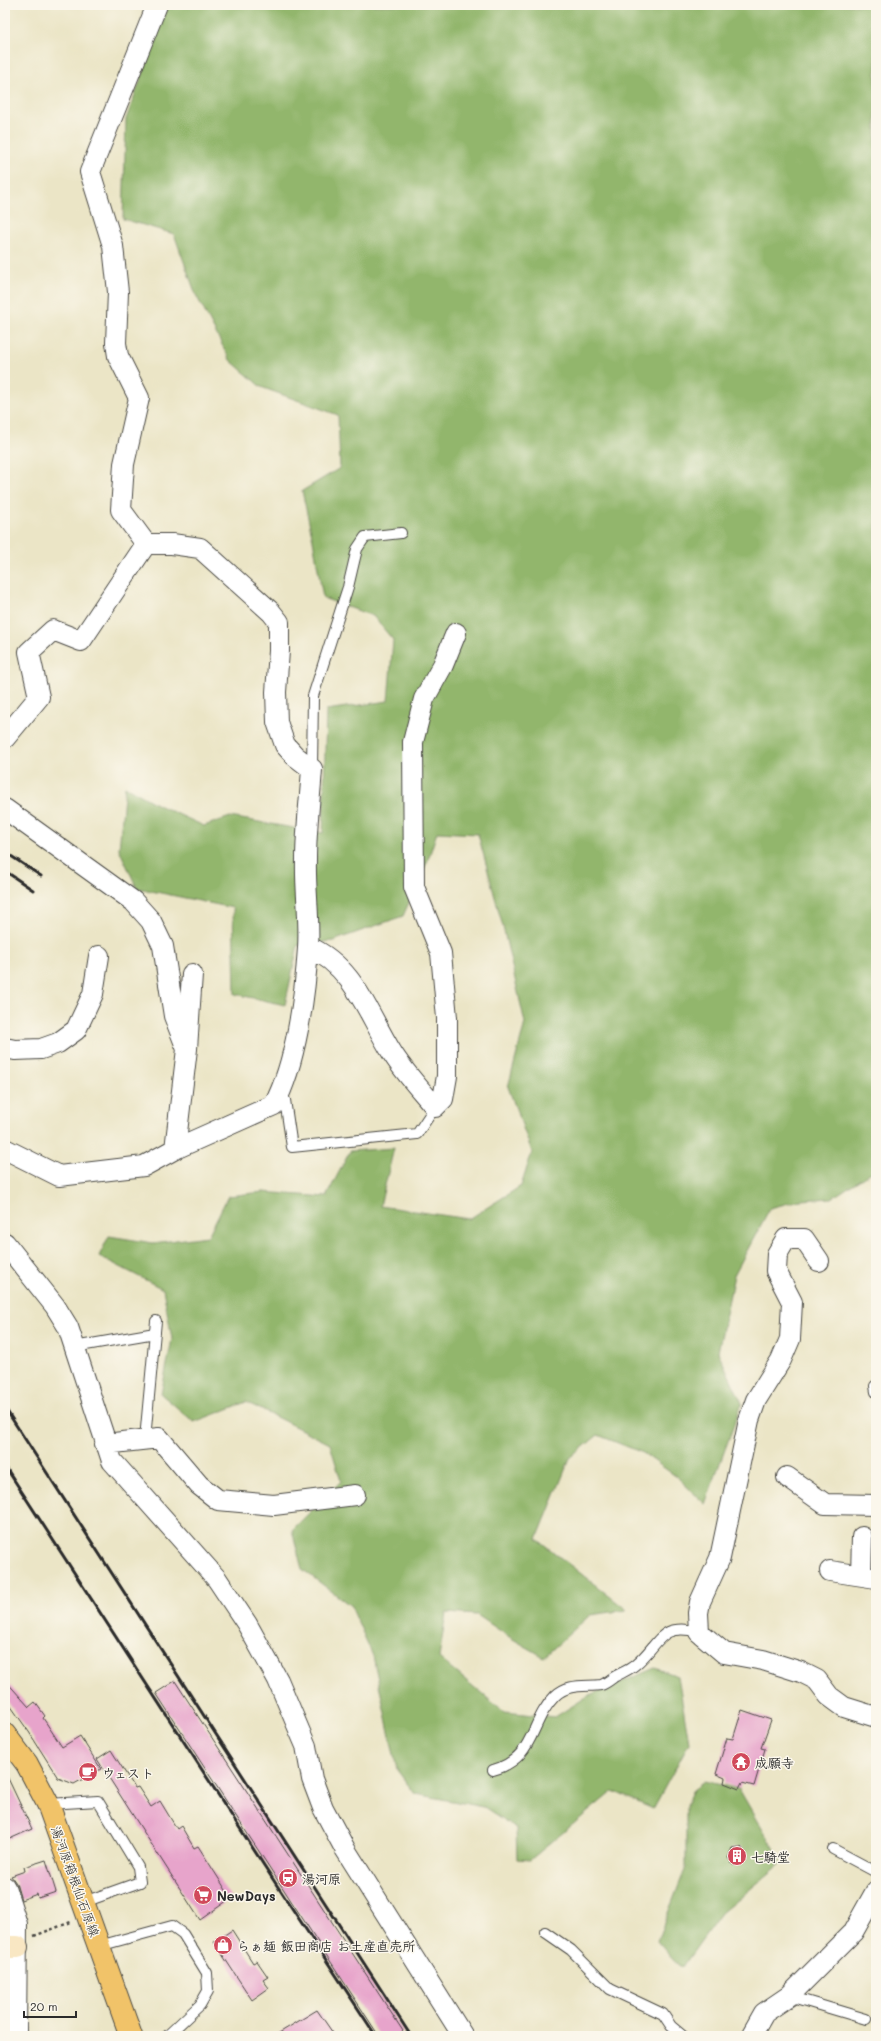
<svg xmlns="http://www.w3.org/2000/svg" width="881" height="2041" viewBox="0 0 881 2041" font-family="Mali,'Klee One',sans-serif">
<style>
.forest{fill:#92b66c;stroke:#5e704c}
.building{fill:#e7a4cb}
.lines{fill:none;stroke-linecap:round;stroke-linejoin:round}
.lane-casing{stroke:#484742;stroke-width:12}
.street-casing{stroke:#484742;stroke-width:22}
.secondary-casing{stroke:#484742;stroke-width:24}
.primary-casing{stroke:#484742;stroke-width:24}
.path{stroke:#484742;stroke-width:2.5;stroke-dasharray:3 3;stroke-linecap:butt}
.lane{stroke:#fff;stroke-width:10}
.street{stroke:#fff;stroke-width:20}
.secondary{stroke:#f9e7c3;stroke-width:22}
.primary{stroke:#f1c369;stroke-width:22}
.rail{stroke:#2b2b2b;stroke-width:3}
.labels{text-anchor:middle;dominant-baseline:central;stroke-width:3;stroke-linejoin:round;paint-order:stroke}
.poi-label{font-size:13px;font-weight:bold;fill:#2b2b2b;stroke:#fbf7ec;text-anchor:start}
.street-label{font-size:13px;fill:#2b2b2b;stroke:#fbf7ec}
</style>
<rect width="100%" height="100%" fill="#fbf7ec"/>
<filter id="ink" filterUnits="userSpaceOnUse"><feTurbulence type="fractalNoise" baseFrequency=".025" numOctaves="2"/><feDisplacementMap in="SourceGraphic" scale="8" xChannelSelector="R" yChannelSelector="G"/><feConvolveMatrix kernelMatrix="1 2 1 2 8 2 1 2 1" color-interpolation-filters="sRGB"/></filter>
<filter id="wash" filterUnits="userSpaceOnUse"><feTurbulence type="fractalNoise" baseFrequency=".012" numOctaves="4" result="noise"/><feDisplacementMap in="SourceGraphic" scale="16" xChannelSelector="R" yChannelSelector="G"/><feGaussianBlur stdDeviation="0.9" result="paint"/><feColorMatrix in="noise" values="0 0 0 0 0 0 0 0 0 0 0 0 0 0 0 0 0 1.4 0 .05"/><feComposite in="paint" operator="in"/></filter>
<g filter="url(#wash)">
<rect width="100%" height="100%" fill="#ebe5c6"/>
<path class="forest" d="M168,5H876V1169L832,1198L800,1200L770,1208L734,1275L718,1352L742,1403L705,1504L677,1477L643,1453L598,1435L570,1458L537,1539L627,1610L590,1615L544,1657L511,1638L477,1615L446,1613L439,1658L504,1712L555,1717L588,1696L655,1668L678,1676L689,1743L653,1809L613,1791L530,1860L517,1859L516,1828L484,1807L415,1794L397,1770L373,1656L351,1606L302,1569L292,1530L341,1481L330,1444L246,1402L194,1422L161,1394L172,1339L163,1289L99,1256L109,1236L153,1243L208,1236L228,1196L263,1192L326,1197L350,1151L394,1148L380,1206L469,1219L521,1186L532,1152L508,1087L525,1023L503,927L478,834L437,832L428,860L403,916L333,941L298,945L285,1005L235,994L233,908L137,888L119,849L125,786L158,805L204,826L230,817L323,833L326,710L388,701L393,640L373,616L323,598L313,540L302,491L340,468L338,415L261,387L230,360L196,295L174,234L123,219L126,119Z
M704,1781L739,1789L782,1863L721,1913L681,1969L657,1941L686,1867V1805L693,1789Z"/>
<g id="blocks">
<path class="building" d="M5,1680L29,1707L35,1702L45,1716L43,1718L62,1747L80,1736L101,1769L74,1784L58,1778L29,1732L5,1698Z
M175,1681L403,2031L396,2036H379L156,1693Z
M742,1710L771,1720L761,1748L765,1749L754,1786L742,1783L739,1789L724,1783L725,1778L716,1774L727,1738L733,1739Z
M111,1750L135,1788L138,1787L151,1807L160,1801L177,1829L181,1826L194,1848L198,1846L231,1898L200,1920L97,1759Z
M5,1772L32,1829L5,1841Z
M741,1847L746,1855L742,1864L733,1865L728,1858L732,1848Z
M46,1860L56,1892L38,1898L37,1894L21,1900L16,1883L11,1876L25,1871L24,1867Z
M232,1930L253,1963L257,1961L268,1977L263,1980L269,1988L252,2000L214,1942Z
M317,2010L335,2036H274Z"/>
</g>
</g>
<g filter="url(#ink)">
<use href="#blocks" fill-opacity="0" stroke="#484742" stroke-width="1"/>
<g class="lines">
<defs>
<path id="lane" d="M312,769L313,696L348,587L357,549L365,537L401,533
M279,1095L285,1100L292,1147L417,1134L435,1107
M74,1347L155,1333
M875,1386L876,1392
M145,1439L156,1321
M493,1770C536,1758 529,1722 555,1696C568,1683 585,1687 601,1685C605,1684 610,1680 614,1677C621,1673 629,1670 635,1665C661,1644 658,1622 699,1632
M48,1804L98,1801L138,1867L140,1882L84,1902
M833,1849L876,1872
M545,1932L571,1950L610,1989L663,2014L671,2026L683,2036
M99,1946L172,1926L183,1934L207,1973L208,1991L200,2005L167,2036
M789,1996L866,2019"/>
<path id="street" d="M146,544L121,510L124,464L139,398L118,356L116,343L118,292L113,246L90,172L157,5
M5,738L39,697L29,652L53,630L81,641L146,544
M5,809L133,901L151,921L163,946L174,1016L187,1049
M309,947C354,967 367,1012 391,1051C403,1071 420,1089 435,1107L443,1099L447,1076V1018L441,953L414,887L413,742L424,699L443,665L456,633
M5,1048L15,1050L41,1049L58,1043L76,1030L93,994L99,956
M5,1149L59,1176L144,1166L175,1149L274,1105C296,1064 305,995 308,948C310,919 305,889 306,860C306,830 310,799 312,769L295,756L285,745L277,722L276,692L279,651V622L271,612L200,548L172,544H146
M175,1149L187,1049L192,974
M5,1243L55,1306L68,1327L112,1461L217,1579L247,1624L278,1680L300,1732L306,1746L312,1779L323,1808L345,1849L463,2036
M819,1261L804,1239H786L777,1254L776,1271L792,1302L790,1339L781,1360L756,1400L749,1420L720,1558L700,1602L698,1613L699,1632L724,1653L763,1660L801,1672L817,1680L829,1696L844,1707L876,1717
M105,1444L159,1438L199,1485L218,1500L274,1505L355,1495
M787,1477L825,1504L876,1505
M830,1571L876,1578
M861,1575L862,1537
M5,1887L17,1924L16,2036
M751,2036L764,2013L789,1996L853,1932L876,1891"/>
<path id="secondary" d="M5,1947H17"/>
<path id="primary" d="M5,1735L27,1764L48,1804L131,2036"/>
</defs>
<use href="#lane" class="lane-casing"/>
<use href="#street" class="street-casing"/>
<use href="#secondary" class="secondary-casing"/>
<use href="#primary" class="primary-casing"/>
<path class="path" d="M34,1936L71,1922"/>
<use href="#lane" class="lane"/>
<use href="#street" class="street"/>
<use href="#secondary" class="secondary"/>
<use href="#primary" class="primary"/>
<path class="rail" d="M5,852L41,876
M5,871L33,890
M5,1408L411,2036
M5,1466L278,1887L376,2036"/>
</g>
</g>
<defs>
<symbol id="temple-disc" viewBox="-11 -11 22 22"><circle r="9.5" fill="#d1495b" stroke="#fbf7ec"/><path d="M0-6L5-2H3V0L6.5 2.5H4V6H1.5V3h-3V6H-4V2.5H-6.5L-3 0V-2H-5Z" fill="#fff"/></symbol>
<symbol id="cafe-disc" viewBox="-11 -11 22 22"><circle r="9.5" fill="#d1495b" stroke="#fbf7ec"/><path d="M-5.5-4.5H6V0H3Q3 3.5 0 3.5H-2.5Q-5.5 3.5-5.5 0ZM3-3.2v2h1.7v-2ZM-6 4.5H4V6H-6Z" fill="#fff"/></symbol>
<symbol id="building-disc" viewBox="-11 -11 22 22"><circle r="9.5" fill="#d1495b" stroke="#fbf7ec"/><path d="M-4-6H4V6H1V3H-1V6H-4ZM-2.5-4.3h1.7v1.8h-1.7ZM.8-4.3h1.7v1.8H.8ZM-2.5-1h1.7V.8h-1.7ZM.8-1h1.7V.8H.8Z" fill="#fff"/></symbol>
<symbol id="station-disc" viewBox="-11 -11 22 22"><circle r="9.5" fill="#d1495b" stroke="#fbf7ec"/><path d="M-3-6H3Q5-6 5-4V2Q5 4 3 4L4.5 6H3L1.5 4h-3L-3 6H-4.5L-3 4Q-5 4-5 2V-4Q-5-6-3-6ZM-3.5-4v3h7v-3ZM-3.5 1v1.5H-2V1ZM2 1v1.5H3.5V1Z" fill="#fff"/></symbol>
<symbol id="supermarket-disc" viewBox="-11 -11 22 22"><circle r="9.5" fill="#d1495b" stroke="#fbf7ec"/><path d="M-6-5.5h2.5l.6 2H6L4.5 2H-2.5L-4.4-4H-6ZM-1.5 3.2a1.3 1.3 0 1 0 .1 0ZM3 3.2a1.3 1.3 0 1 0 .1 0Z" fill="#fff"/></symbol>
<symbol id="shop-disc" viewBox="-11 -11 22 22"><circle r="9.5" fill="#d1495b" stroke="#fbf7ec"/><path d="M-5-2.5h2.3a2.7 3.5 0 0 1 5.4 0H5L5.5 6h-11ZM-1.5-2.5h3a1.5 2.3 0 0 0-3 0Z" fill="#fff"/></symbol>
</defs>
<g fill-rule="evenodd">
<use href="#temple-disc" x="730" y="1751" width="22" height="22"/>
<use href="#cafe-disc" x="77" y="1761" width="22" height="22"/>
<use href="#building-disc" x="726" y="1845" width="22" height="22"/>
<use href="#station-disc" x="277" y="1867" width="22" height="22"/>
<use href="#supermarket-disc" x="192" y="1884" width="22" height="22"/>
<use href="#shop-disc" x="212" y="1934" width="22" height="22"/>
</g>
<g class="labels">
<g class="poi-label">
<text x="755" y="1762">成願寺</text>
<text x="102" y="1772">ウェスト</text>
<text x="751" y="1856">七騎堂</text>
<text x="302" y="1878">湯河原</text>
<text x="217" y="1895">NewDays</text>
<text x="237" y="1945">らぁ麺 飯田商店 お土産直売所</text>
</g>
<g class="street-label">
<text transform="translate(76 1881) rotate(70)">湯河原箱根仙石原線</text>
</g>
</g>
<rect width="881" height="2041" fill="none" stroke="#fbf7ec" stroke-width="20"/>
<path d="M24 2011v6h52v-6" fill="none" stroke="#2b2b2b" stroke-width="2"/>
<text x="30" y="2011" font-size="12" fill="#2b2b2b" stroke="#fbf7ec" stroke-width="3" paint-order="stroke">20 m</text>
</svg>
